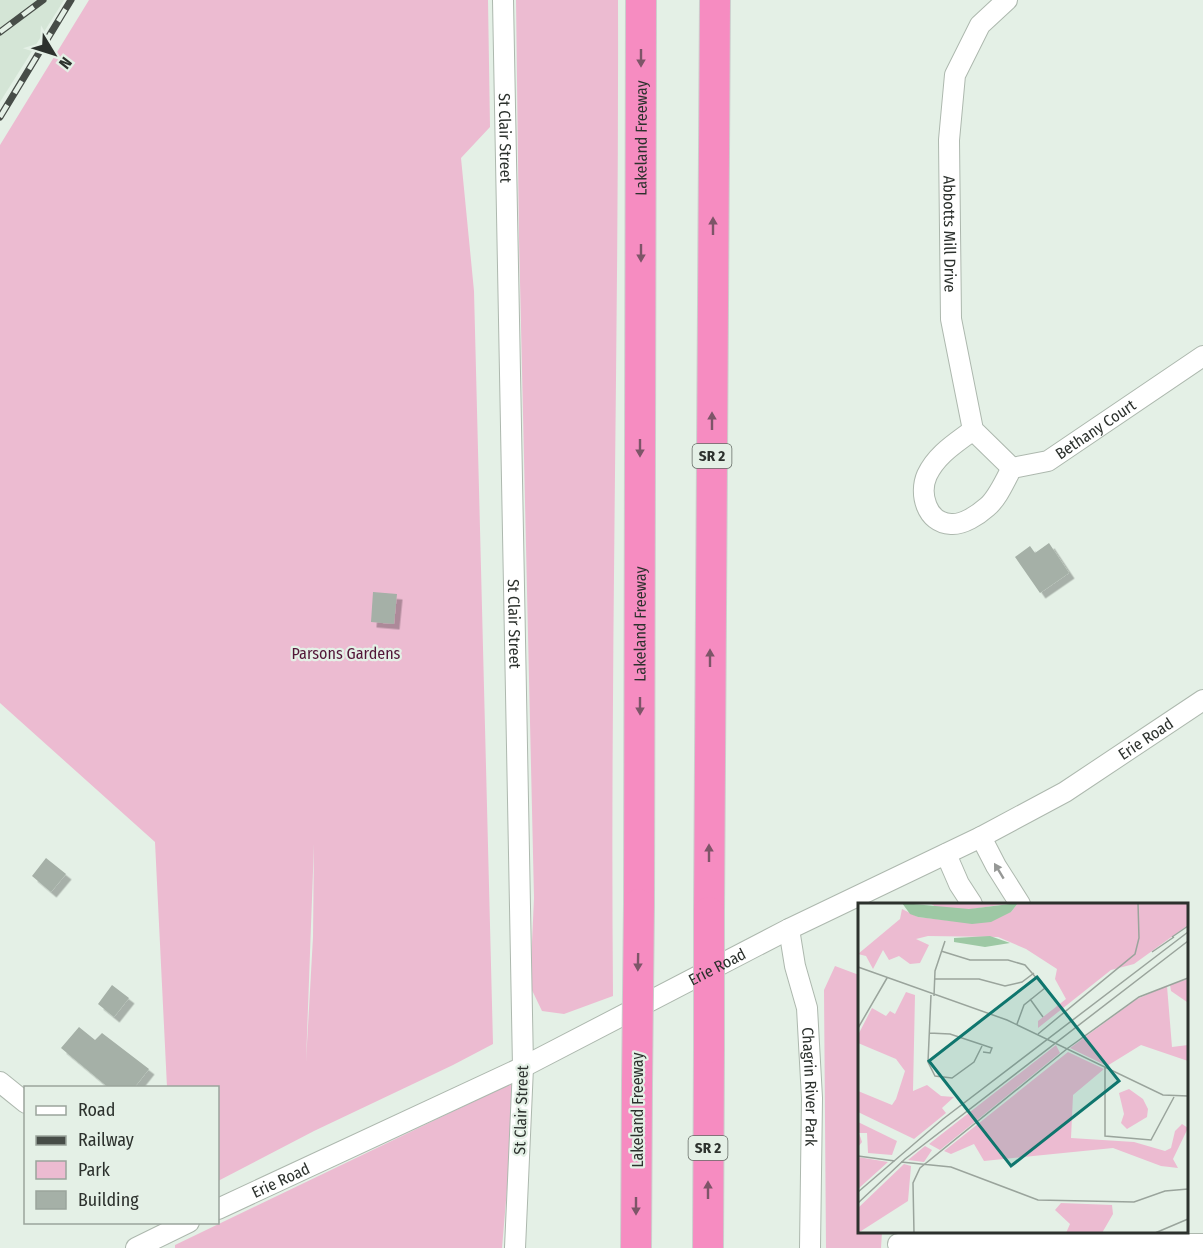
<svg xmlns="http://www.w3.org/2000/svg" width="1203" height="1248" viewBox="0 0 1203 1248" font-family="'Fira Sans Condensed',sans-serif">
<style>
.built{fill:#d4e5d6}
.green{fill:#ecbbd1;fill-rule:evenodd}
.building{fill:#a5b0a7;filter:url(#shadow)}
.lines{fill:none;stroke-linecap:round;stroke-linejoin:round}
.minor-casing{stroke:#adb8ae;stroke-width:22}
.highway-casing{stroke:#cccecd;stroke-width:32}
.minor{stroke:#fff;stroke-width:20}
.highway{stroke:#f68cc1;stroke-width:30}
.rail-casing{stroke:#474d48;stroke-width:7}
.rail{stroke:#e4f0e6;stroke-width:4.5;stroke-dasharray:14;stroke-linecap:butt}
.highway-bridge-casing{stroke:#cccecd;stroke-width:32;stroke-linecap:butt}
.highway-bridge{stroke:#f68cc1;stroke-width:30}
.oneway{fill:#7d5568}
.oneway2{fill:#969896}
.labels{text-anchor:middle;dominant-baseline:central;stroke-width:4.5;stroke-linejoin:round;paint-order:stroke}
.shield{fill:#e4f0e6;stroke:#636a64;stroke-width:1.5}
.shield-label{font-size:15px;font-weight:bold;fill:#2c312d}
.street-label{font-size:16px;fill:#2c312d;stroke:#e4f0e6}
.park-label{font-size:16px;fill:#521537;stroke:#e4f0e6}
.inset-road{fill:none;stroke:#9aa49c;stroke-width:1.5}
.view{fill:#0f766e;fill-opacity:0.15;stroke:#0f766e;stroke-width:3}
.inset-edge{fill:none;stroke:#2c312d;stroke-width:3}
</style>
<defs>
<filter id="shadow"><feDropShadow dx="5.5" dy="5.5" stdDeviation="0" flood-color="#0004"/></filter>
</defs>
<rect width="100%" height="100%" fill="#e4f0e6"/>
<path class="built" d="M0,0H64L0,102Z"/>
<path class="green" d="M89,0H488L490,127L461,158L474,291L493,1044L453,1065L314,1131L218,1181V1088L167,1087L155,842L0,703V145ZM314,844L313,937L306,1062Z
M516,0H618C619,332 610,664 613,996L564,1014L542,1011L530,986L534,898L519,238Z
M835,966L859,975L860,1232H882L881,1248H826L824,990Z
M516,1081L502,1248H175V1245Z"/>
<path class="building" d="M1049,543L1069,573L1040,593L1015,557L1030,546L1035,553Z
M373,592L397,594L394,624L371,622Z
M46,858L66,874L51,892L32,876Z
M112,985L129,998L114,1017L98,1004Z
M79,1027L95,1040L102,1033L149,1069L134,1088H109L61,1048Z"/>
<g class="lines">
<defs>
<g id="minor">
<path id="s1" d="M503,0L523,1067L515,1248"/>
<path id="s2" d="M1007,0L980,25L955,75L949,140L951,319L973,430L1012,468"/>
<path id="s3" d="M973,430C956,443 937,454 927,475C919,493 926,523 951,524C963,525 978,515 987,507C998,498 1005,480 1012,468L1048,461L1203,356"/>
<path d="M981,837L996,866L1020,904"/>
<path d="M946,854L959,884L972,904"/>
<path id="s4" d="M789,929L795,966L807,1008L812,1098L810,1248"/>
<path d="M0,1082L26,1103"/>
<path id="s5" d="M218,1209L523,1067L789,929L981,837L1065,792L1203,700"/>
<path d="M898,1244H1203"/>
<path d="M136,1248L189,1222"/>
</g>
<g id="highway">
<path id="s6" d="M639,904L641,0"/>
<path d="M709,912L715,0"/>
<path d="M636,1248L637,1084"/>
<path d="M708,1248L709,1048"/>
</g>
</defs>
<use href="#minor" class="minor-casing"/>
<use href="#highway" class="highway-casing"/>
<use href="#minor" class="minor"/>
<use href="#highway" class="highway"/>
<defs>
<path id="rail" d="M0,32L43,0
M0,117L71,0"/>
</defs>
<use href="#rail" class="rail-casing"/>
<use href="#rail" class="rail"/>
<defs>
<path id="highway-bridge" d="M709,1048V912
M637,1084L639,904"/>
</defs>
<use href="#highway-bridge" class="highway-bridge-casing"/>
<use href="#highway-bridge" class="highway-bridge"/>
</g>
<defs><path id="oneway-solid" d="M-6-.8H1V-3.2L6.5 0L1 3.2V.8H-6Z" transform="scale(1.5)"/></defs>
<g class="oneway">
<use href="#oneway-solid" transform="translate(641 58) rotate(90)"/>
<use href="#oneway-solid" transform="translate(713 226) rotate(-90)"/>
<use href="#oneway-solid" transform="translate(641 253) rotate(90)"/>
<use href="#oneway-solid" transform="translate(712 421) rotate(-90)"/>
<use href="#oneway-solid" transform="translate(640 448) rotate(90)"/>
<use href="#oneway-solid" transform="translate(710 658) rotate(-90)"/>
<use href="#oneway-solid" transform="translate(640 706) rotate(90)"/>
<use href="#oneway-solid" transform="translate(709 853) rotate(-90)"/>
<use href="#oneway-solid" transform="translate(638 962) rotate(91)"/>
<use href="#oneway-solid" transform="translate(708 1190) rotate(-90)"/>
<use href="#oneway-solid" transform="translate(636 1206) rotate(90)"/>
</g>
<use class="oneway2" href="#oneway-solid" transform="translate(999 871) rotate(-121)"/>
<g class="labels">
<g class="shield">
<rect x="692.5" y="444" width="39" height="24" rx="4.5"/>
<rect x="688.5" y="1136" width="39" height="24" rx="4.5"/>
</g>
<g class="shield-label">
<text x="712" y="456">SR 2</text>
<text x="708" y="1148">SR 2</text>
</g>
<g class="street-label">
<text stroke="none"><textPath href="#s1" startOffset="138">St Clair Street</textPath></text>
<text stroke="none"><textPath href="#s6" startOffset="766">Lakeland Freeway</textPath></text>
<text stroke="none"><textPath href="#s2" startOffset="252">Abbotts Mill Drive</textPath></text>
<text stroke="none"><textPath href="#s3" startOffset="310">Bethany Court</textPath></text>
<text stroke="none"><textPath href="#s1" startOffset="624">St Clair Street</textPath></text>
<text stroke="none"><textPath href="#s6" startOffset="280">Lakeland Freeway</textPath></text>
<text stroke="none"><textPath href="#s5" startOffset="1041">Erie Road</textPath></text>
<text stroke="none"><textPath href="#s5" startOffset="555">Erie Road</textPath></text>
<text stroke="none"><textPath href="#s4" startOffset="160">Chagrin River Park</textPath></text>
<text transform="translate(521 1110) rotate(-88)">St Clair Street</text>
<text transform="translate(637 1110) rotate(-90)">Lakeland Freeway</text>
<text stroke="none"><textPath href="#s5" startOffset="69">Erie Road</textPath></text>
</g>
<g class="park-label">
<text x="346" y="653">Parsons Gardens</text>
</g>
</g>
<g transform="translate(858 903)">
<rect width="330" height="330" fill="#e4f0e6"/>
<path d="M72,0H155L87,10ZM160,0H330V22L276,61L253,67L180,125V118L208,96L197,76L199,66L168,46L140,34L70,33L58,36L71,42L62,60L52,61L41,53L31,57L25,47L15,66L8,53L0,51L42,16L44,6L60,14L96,18L153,9ZM330,76V105L329,99L313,88L312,82ZM309,83L314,144L330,142V158L283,142L249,163L212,145L279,96ZM48,89L57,92L55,188L69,182L83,193L96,194L84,205L88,210L56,236L0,209V188L34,202L38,196L47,168L38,156L0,140V132L14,105L28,113L32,108L37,111ZM198,142L202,150L82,247L71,241ZM210,149L246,166L215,192L213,235L276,239L307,248L313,245L317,228L324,221L330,225L315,256L320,265L303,263L255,245L126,258L116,241L93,251L86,248ZM271,186L285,196L290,206L289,214L269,226L263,220L266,211L261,190ZM0,219L39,238L34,252L10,250L9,230H1L4,239L0,244ZM67,243L74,247L66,259L50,257ZM0,254L30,259L0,286ZM46,261L53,263L50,298L0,330V305ZM203,300L254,302L255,311L244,330H208L212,321L197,307Z" fill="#ecbbd1"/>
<path d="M44,0L111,6L160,0L153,9L133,19L114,21L60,14L52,11ZM132,33L152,40L127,44L96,39V35Z" fill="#9dc8a4"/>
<path class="inset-road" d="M314,34L330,23M83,48L112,57H150L167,62L200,100M294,49L316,34M0,64L149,117L305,192L330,193M76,76H121L147,83L164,79L176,70M73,92L70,159L77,173L94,175L116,159L124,143M76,93L77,68L87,38M172,96L185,114M159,121L166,102L187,85M0,125L29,75M71,130L92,131L134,145L132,150L125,149M180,131L277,51L281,35L280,0M247,164V233L293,237L316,194M0,253L37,258M43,259L93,264L180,297L276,299L307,288L330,286M0,289L85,216L330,29M0,300L47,256L330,38M56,330L55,280L62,265L210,145L281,94L330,75M297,330L330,316"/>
<path class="view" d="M179,74L261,178L153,263L71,158Z"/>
<rect width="330" height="330" class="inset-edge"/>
</g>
<rect x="24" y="1086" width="195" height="138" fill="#e4f0e6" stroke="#9aa49c" stroke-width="1.5"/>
<rect x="36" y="1106" width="30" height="9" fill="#ffffff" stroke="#9aa49c" stroke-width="1.5"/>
<text x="78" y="1116" font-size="18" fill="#2c312d">Road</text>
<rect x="36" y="1136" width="30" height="9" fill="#474d48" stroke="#9aa49c" stroke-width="1.5"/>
<text x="78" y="1146" font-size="18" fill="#2c312d">Railway</text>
<rect x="36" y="1161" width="30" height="18" fill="#ecbbd1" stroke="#9aa49c" stroke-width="1.5"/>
<text x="78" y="1176" font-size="18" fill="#2c312d">Park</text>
<rect x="36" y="1191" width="30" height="18" fill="#a5b0a7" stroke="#9aa49c" stroke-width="1.5"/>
<text x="78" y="1206" font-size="18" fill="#2c312d">Building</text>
<g transform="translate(54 54) rotate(128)" stroke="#e4f0e6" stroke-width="4.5" paint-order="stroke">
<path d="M0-4.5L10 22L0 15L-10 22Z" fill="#2c312d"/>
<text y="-9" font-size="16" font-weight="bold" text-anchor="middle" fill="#2c312d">N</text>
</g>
</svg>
